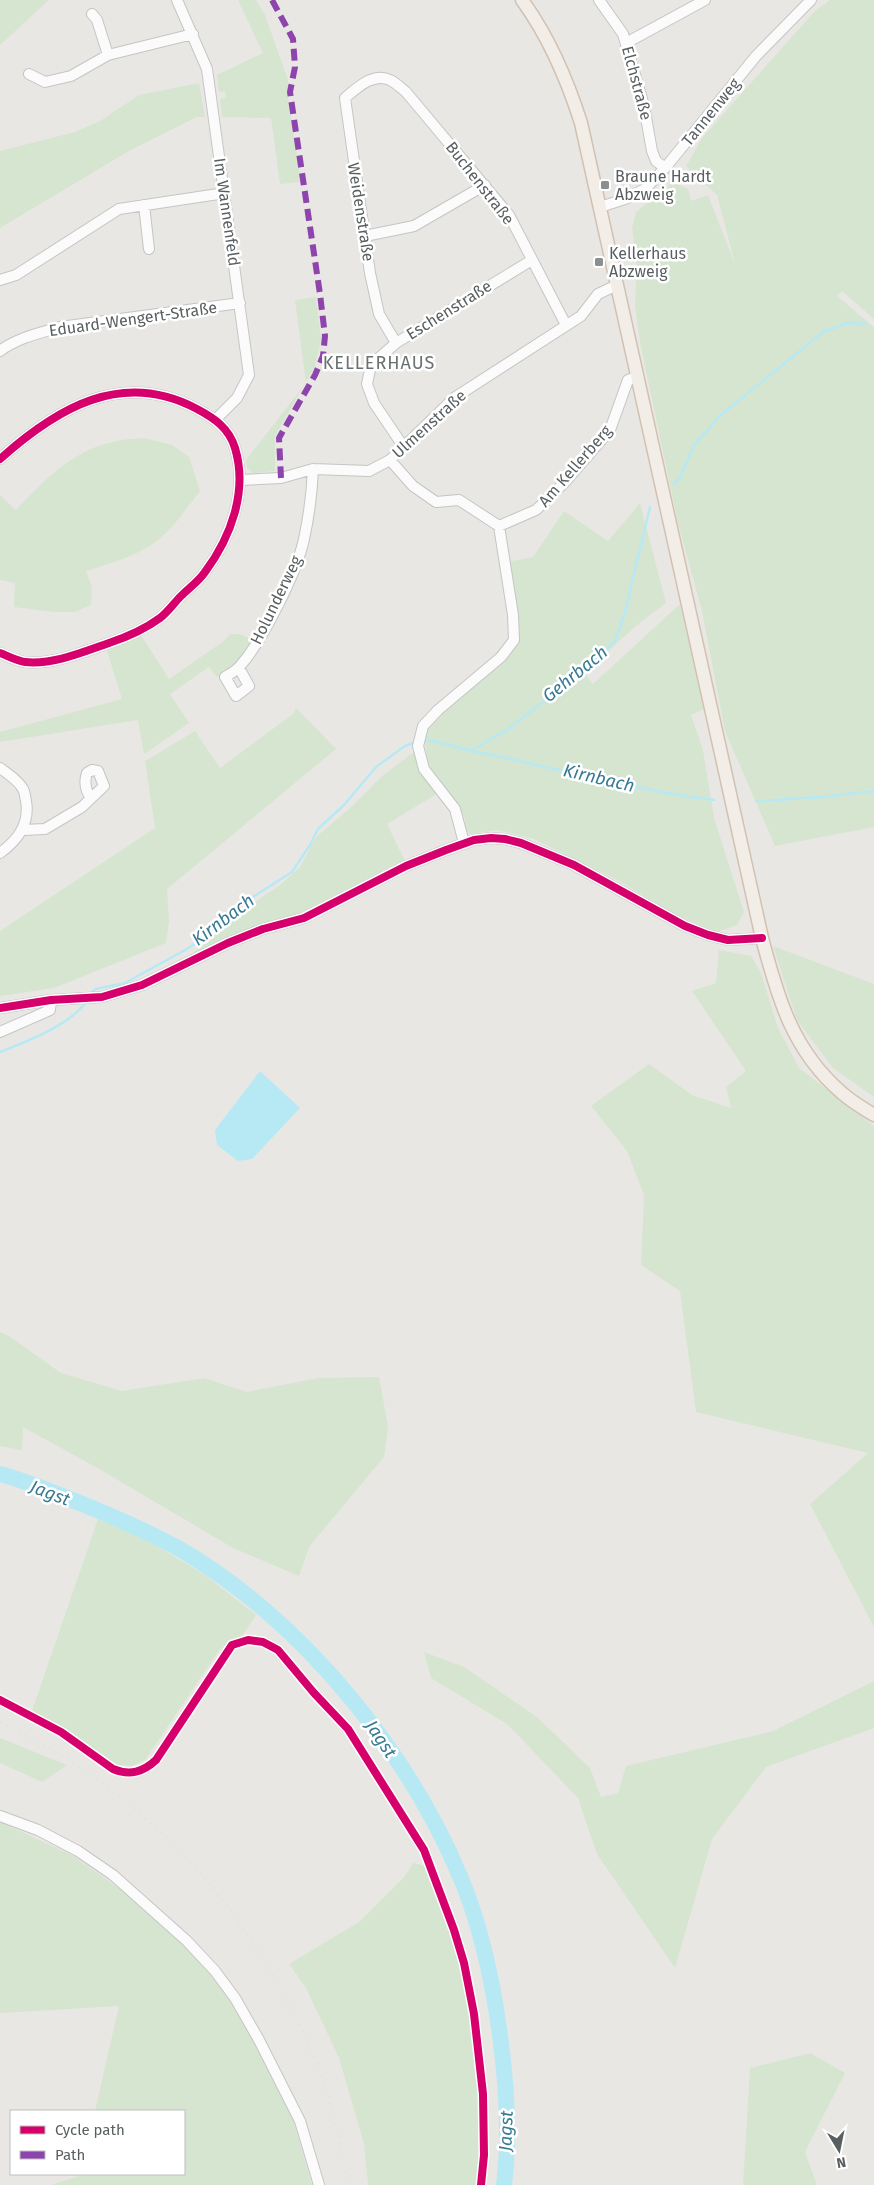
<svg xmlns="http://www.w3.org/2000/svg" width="874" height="2185" viewBox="0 0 874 2185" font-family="'Fira Sans',sans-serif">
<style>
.green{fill:#d6e5cf}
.water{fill:#b7e9f5}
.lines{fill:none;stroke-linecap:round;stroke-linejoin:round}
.stream{stroke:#b7e9f5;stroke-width:2.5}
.river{stroke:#b7e9f5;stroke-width:16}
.minor-casing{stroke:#c5c5c5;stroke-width:12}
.major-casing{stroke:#d1c1b2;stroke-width:15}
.minor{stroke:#fcfbfb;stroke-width:10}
.major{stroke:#f2ede6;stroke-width:12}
.rail{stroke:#e0e1e1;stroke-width:2.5;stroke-dasharray:1 6;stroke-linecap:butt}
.quiet{stroke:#8e44ad;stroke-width:6;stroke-dasharray:12 6;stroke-linecap:butt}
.cycleway-casing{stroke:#fff;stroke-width:11}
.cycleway{stroke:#d6006c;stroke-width:8}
.poi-dot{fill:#8b8f8f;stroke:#fff;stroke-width:2}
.labels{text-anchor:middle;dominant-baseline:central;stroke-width:5;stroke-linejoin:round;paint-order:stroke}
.street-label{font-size:16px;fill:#595f61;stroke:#fff}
.poi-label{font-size:16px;fill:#595f61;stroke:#fff;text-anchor:start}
.neighbourhood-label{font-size:18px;letter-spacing:1px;fill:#6a7173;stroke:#fff}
.water-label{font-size:18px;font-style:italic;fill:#387a92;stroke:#fff}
</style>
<rect width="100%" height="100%" fill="#e9e7e4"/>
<path class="green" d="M0,0H49L0,45Z
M238,0H256L265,15L288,80V96L301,182L280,184L271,118L222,117L220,99L226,98L225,91L219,92L217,75L263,53Z
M830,0H874V319L842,291L837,296L874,327V827L775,846L725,731L702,611L678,523L640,342L635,306L637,267L632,228L636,212L673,182L688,189L691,201L708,195L735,264L717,195L686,166L702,138L815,11Z
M199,83L205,117H197L127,152L0,228V151L75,132L100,121L139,95Z
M316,297L321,340L315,366L275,436V471L253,473L247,468L246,460L306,383L295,300Z
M144,438L172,445L189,457L200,491C185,510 171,532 151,545C132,558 107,564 86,571L92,587L91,605L75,612H54L14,607L15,583L0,580V495L16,510C42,482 73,450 113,442C123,439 133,439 144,438Z
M640,503L666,603L637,625L584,673L593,684L680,604L704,709L691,715L703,750L714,818L744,912L737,925L717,932L672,913L621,882L534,839L498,830L470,834L465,829V819L457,804L428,765L424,734L432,722L508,655L518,637L507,562L533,557L564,511L608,541Z
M230,634C238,634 246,634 251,641C243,658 232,667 217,677L209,667L170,694L189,723L144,754L138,720L0,742V732L122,699L107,651L141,635L169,679L224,641Z
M296,708L336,749L167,889L169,921L166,943L54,988L0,996V931L155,828L145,761L195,731L220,768L293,714Z
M415,751L440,792L387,824L405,861L307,911L232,936L192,954L241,911L279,886L300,867L316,837L348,810L381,777Z
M773,946L874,984V1097L833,1068L797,1020Z
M719,950L751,956L761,973L778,1028L799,1068L874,1126V1627L810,1504L868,1453L696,1412L680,1291L641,1265L644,1195L627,1151L591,1106L649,1064L692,1095L731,1108L726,1087L746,1071L692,991L716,983Z
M0,1332L9,1336L61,1373L122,1391L204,1378L247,1392L318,1378L379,1377L388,1426L384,1457L309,1547L299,1576L233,1548L101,1470L23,1427L22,1450L0,1446Z
M98,1519L145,1539L205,1575L256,1615L242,1636L220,1649L145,1760L132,1766L114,1765L54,1723L32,1711Z
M424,1652L464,1667L537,1717L590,1768L601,1797L618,1793L626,1766L773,1731L874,1681V1728L766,1767L712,1839L675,1968L597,1854L578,1798L507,1724L431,1678Z
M0,1738L67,1765L42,1782L0,1763Z
M0,1822L72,1855L134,1899L178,1939L224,1989L256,2044L291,2113L312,2185H51L85,2174H184V2111H95L119,2006L0,2013Z
M413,1863L426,1866L456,1951L471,2020L481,2096L480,2162L477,2185H368L364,2144L339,2058L306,1988L289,1964L359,1922L405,1876Z
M810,2053L845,2073L805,2152L817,2185H743L750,2068Z"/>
<path class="water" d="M260,1071L300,1108L252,1159L238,1161L217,1145L215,1130Z"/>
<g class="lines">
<path class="stream" d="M674,484L680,478L694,445L721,415L823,332L847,323L867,324
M425,740C444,742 460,749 477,752C556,768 635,790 714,800
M471,751L508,729L561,688L615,641L624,616L650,507
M756,801L822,797L874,791
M90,995L95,989L125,983L187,949L210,933L226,914L292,872L310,845L318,829L344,805L376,767L405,746L413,743
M0,1052C26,1042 70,1025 86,1002"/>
<path class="river" d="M0,1474C27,1481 54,1493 80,1503C117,1518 154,1534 188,1554C306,1626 410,1754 462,1881C483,1932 494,1988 501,2043C507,2091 510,2137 504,2185"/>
<defs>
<path id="minor" d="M177,0L207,69L249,375L237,398L216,419
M599,0L623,34L644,106L652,151L656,161L665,168
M92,14L97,20L108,55
M626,43L705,0
M29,74L45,82L71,76L108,55L193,34
M144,205L149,249
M600,207L625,199L645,189L665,168L756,56L811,0
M365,236L414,226L485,185
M0,280L16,275L119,209L225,193
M396,343L379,314L370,273L345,98C357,88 373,72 390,80C395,82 401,88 406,92L509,215L566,325
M0,351C17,338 40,333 60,327L240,303
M403,446L374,403L367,384L371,365L396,343L532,260
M0,459C57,408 122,369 197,409C214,418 229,428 235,448C248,491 231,537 205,572C199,581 189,588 181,596C174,603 168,612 160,618C145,629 127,637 109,643C83,652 53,665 25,662C17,661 8,656 0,653
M390,460L413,486L436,502L459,500L499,526L536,510L564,483L610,430L628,380L637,377
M241,480L281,478L313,469L369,471L390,460L454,398L581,316L598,294L617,285
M239,668L249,686L236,696L225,677C230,674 236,671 240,666C263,640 297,572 304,539C309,516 312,492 313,469
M0,768C8,774 18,780 23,789C25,792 25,797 26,801C30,824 18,840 0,853
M23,830L45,829L82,807L104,786L98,771L92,770L87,773C84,782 85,790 91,798
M464,843L455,809L424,769L418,746L423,726L438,710L501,657L514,640L513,615L499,526
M0,1008L51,1000L102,997L142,985L228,943L263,929L304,918L406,866L446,850L474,840L491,838L505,839L521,843L574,865L685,926L708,935L728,940L762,938
M0,1032L50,1010L51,1000
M0,1816L38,1830L78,1851L113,1875L187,1941L215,1971L235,1998L259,2040L300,2121L319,2185"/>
<path id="major" d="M522,0C549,37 567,79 581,123L762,938C778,999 793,1051 842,1093C852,1102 863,1108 874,1115"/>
</defs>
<use href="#minor" class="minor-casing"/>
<use href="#major" class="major-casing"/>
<use href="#minor" class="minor"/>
<use href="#major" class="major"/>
<path class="rail" d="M0,1722C103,1770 194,1851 256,1947C276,1979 295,2015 311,2050C330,2092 340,2140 348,2185"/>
<path class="quiet" d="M272,0L293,39L295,67L290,92L320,294L325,336L323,356L315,375L279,438L281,478"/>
<defs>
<path id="cycleway" d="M0,459C57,408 122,369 197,409C214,418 229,428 235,448C248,491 231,537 205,572C199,581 189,588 181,596C174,603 168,612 160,618C145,629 127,637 109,643C83,652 53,665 25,662C17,661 8,656 0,653
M0,1008L51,1000L102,997L142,985L228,943L263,929L304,918L406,866L446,850L474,840L491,838L505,839L521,843L574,865L685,926L708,935L728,940L762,938
M0,1700L61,1732L113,1769C130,1776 143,1772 156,1760L232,1645L248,1640L263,1642L278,1650L314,1693L348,1729L424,1850L454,1930L464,1963L474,2014L483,2094L484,2155L481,2185"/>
</defs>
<use href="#cycleway" class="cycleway-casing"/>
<use href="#cycleway" class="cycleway"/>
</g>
<g class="poi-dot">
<rect x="600" y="180" width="10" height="10" rx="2.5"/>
<rect x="594" y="257" width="10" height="10" rx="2.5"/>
</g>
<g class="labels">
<g class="street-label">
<text transform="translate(637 83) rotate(75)">Elchstraße</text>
<text transform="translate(711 112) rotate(-51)">Tannenweg</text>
<text transform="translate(480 183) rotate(52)">Buchenstraße</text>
<text transform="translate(227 212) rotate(82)">Im Wannenfeld</text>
<text transform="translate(361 212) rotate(81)">Weidenstraße</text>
<text transform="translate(449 310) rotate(-32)">Eschenstraße</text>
<text transform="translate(133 319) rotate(-8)">Eduard-Wengert-Straße</text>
<text transform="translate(429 424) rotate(-42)">Ulmenstraße</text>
<text transform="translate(575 466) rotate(-49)">Am Kellerberg</text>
<text transform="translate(276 600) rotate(-64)">Holunderweg</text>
</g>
<g class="poi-label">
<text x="615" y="176">Braune Hardt<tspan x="615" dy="18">Abzweig</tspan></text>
<text x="609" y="253">Kellerhaus<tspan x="609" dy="18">Abzweig</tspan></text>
</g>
<g class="neighbourhood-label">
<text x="379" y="363">KELLERHAUS</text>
</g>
<g class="water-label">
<text transform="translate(575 674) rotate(-39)">Gehrbach</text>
<text transform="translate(599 778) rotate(13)">Kirnbach</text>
<text transform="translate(223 920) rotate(-37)">Kirnbach</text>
<text transform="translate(50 1493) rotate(21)">Jagst</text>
<text transform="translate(381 1739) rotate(56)">Jagst</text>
<text transform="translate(506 2131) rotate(-88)">Jagst</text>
</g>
</g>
<rect x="10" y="2110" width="175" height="65" fill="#ffffff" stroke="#bdbfc0"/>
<rect x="20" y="2126" width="25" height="8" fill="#d6006c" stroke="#bdbfc0"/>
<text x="55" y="2135" font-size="15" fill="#595f61">Cycle path</text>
<rect x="20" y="2151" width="25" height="8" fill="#8e44ad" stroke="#bdbfc0"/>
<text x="55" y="2160" font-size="15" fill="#595f61">Path</text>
<g transform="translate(839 2150) rotate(170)" stroke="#ffffff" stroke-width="4" paint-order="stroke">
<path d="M0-4L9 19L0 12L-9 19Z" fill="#595f61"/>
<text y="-8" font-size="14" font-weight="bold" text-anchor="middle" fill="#595f61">N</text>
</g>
</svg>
